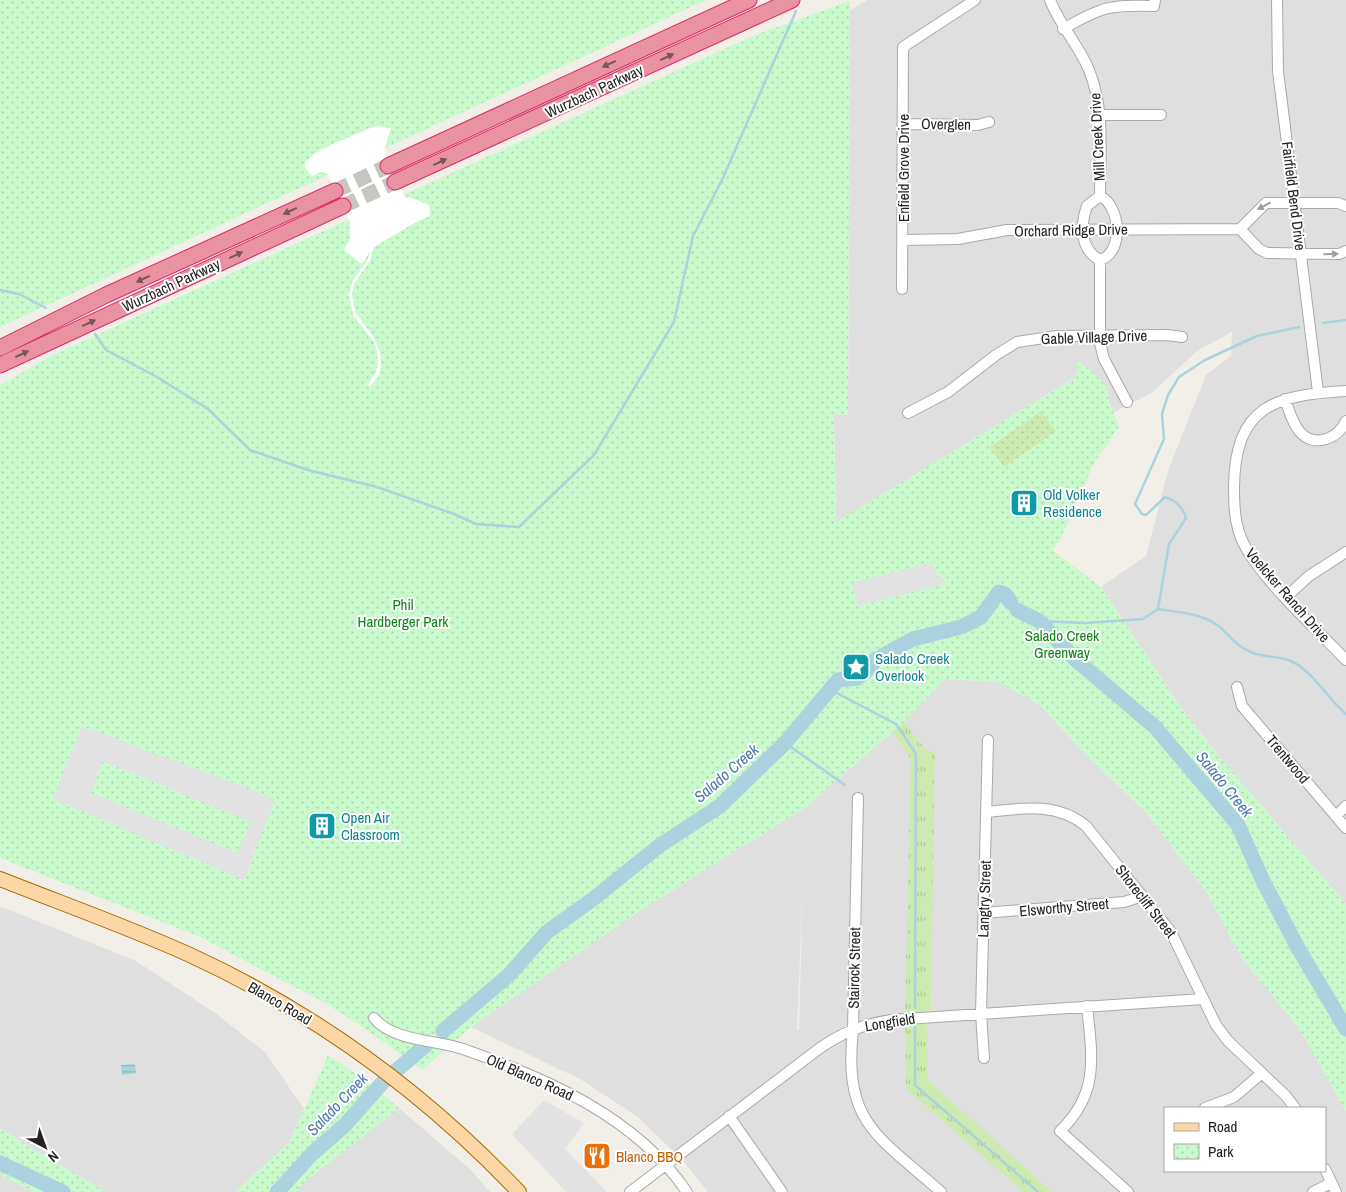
<svg xmlns="http://www.w3.org/2000/svg" width="1346" height="1192" viewBox="0 0 1346 1192" font-family="'Archivo Narrow',sans-serif">
<style>
.residential{fill:#e0dfdf;fill-rule:evenodd}
.grass{fill:url(#grass-tufts)}
.park{fill:url(#park-dots)}
.garden{fill:url(#garden-dots)}
.parking{fill:#e2e2e2;fill-rule:evenodd}
.water{fill:url(#water-rules)}
.pier{fill:#fff}
.lines{fill:none;stroke-linecap:round;stroke-linejoin:round}
.stream{stroke:#aad3df;stroke-width:2.5}
.river{stroke:#aad3df;stroke-width:15}
.highway-tunnel{stroke:#c8c6c1;stroke-width:15;stroke-dasharray:15 8;stroke-linecap:butt}
.minor-casing{stroke:#a9a9a9;stroke-width:12}
.major-casing{stroke:#a06b00;stroke-width:16}
.highway-casing{stroke:#dc2a67;stroke-width:17}
.minor{stroke:#fff;stroke-width:10}
.major{stroke:#fcd6a4;stroke-width:14}
.highway{stroke:#e892a2;stroke-width:15}
.oneway{fill:#7b545c}
.oneway2{fill:#9c9c9c}
.labels{text-anchor:middle;dominant-baseline:central;stroke-width:4;stroke-linejoin:round;paint-order:stroke}
.street-label{font-size:15px;fill:#222;stroke:#fff}
.culture-label{font-size:15px;fill:#0d838f;stroke:#fff;text-anchor:start}
.park-label{font-size:15px;fill:#0c8416;stroke:#fff}
.food-label{font-size:15px;fill:#c56008;stroke:#fff;text-anchor:start}
.water-label{font-size:16px;font-style:italic;fill:#4a7aab;stroke:#fff}
</style>
<defs>
<pattern id="grass-tufts" width="24" height="20" patternUnits="userSpaceOnUse" patternTransform="scale(1.25)"><rect width="24" height="20" fill="#cdebb0"/><path d="M3 7l-1-3M5 7V3M7 7l1-3M15 17l-1-3M17 17v-4M19 17l1-3" fill="none" stroke="#b0c997"/></pattern>
<pattern id="park-dots" width="8" height="8" patternUnits="userSpaceOnUse" patternTransform="scale(1.25)"><rect width="8" height="8" fill="#c8facc"/><path d="M2 2h.1M6 6h.1" fill="none" stroke="#acd6af" stroke-width="1.8" stroke-linecap="round"/></pattern>
<pattern id="garden-dots" width="8" height="8" patternUnits="userSpaceOnUse" patternTransform="scale(1.25)"><rect width="8" height="8" fill="#cdebb0"/><path d="M2 2h.1M6 6h.1" fill="none" stroke="#b0c997" stroke-width="1.8" stroke-linecap="round"/></pattern>
<pattern id="water-rules" width="6" height="5" patternUnits="userSpaceOnUse" patternTransform="scale(1.25)"><rect width="6" height="5" fill="#aad3df"/><path d="M0 2.5h6" fill="none" stroke="#92b5bf"/></pattern>
</defs>
<rect width="100%" height="100%" fill="#f2efe9"/>
<path class="residential" d="M868,0H1346V904L1222,760L1177,702L1101,587L1146,556L1168,471L1206,375L1231,356L1232,332L1197,351L1153,392L1113,413L1109,402L1107,387L1078,362L1076,377L836,523L834,414L848,415L850,10Z
M945,679L998,682L1040,705L1087,756L1145,811L1208,894L1241,957L1299,1028L1346,1111V1192H708L685,1163L638,1117L580,1079L471,1027L638,912L807,806L904,722ZM803,879L799,1030H797ZM1165,1108H1325V1171H1165Z
M0,906L136,961L215,1013L265,1052L304,1109L290,1142L235,1192H105L0,1129Z
M399,1108L471,1170L490,1192H296L303,1183Z
M0,1174L34,1192H0Z"/>
<path class="grass" d="M904,722L927,751H935L931,1007L927,1025L928,1080L1053,1192H1023L906,1089L905,1008L911,759L892,731Z"/>
<path class="park" d="M0,0H706L379,151L401,196L755,35L850,1L848,415L834,414L836,522L1076,377L1078,361L1091,370L1107,387L1109,402L1119,427L1094,463L1060,540L1052,550L1101,587L1177,702L1222,760L1346,904V1111L1299,1028L1241,957L1208,894L1145,811L1087,756L1040,705L998,682L945,679L904,722L807,806L638,912L471,1027L422,1070L367,1030L325,1003L200,937L0,858V385L53,355L352,218L330,174L0,327Z
M328,1055L365,1080L399,1108L304,1183L296,1192H235L290,1142Z
M0,1129L105,1192H34L0,1174Z"/>
<path class="garden" d="M1041,411L1056,431L1004,467L990,447Z"/>
<path class="parking" d="M933,562L937,578L944,577L946,584L857,606L852,583Z
M82,726L275,799L244,880L53,799ZM103,761L251,822L237,853L91,793Z
M544,1100L584,1123L565,1149L607,1192H566L512,1134Z"/>
<path class="water" d="M135,1064L136,1073L122,1075L121,1065Z"/>
<path class="pier" d="M375,126L391,128L384,151L389,170L406,198L409,197L429,205L430,216L418,221L374,247L370,261L354,284L352,295L355,312L373,336L380,352L381,363L379,375L370,387L367,385L376,372L378,365L377,351L374,342L353,315L349,295L353,280L367,261L371,250L362,264L344,250L350,239V222L341,202L328,174L321,172L312,176L305,168V162L314,154L335,143Z"/>
<g class="lines">
<path class="stream" d="M0,290L19,294L46,308
M1323,323L1346,320
M95,334L106,350L157,377L208,409L250,450L308,470L377,487L454,514L476,524L519,527L594,455L674,322L693,236L722,180L796,11
M1158,609L1169,544L1186,518C1183,507 1175,500 1165,497L1146,515L1142,514L1135,504L1164,439L1162,414L1168,395L1179,377L1205,360L1257,336L1299,327
M1039,621L1086,623L1143,619L1158,609C1176,612 1201,613 1217,625C1231,635 1233,645 1253,653C1265,657 1279,656 1291,661C1314,672 1327,698 1346,714
M829,689L896,724L916,754L915,1008
M785,743L845,785
M915,1025V1085L1038,1192"/>
<path class="river" d="M1017,610L1039,621L1076,660L1155,727L1238,825L1263,881L1298,948L1346,1029
M443,1031L509,975L547,932L593,899L659,846L720,806L785,743L838,680L858,678L870,668L875,660L913,639L961,627L981,617L999,592L1005,594L1011,603
M0,1163L63,1192
M277,1192L312,1154L345,1125L384,1081L426,1045"/>
<path class="highway-tunnel" d="M335,191L388,166
M343,206L395,182"/>
<defs>
<path id="minor" d="M1050,0C1060,26 1079,45 1089,70C1105,109 1100,154 1100,196
M1277,0L1278,71L1318,392
M1063,29C1103,6 1109,5 1154,6L1155,0
M1099,115H1161
M903,124L978,125L989,122
M1100,196C1121,206 1124,253 1100,260C1080,250 1080,225 1087,206Z
M1240,229L1259,249L1267,253L1339,254L1346,251
M903,240L958,239L1007,230L1240,229L1266,203H1338L1346,206
M1100,260V343L1104,359L1127,402
M902,289L903,47L975,0
M1346,391C1274,395 1235,406 1234,487C1234,511 1235,532 1249,553C1271,588 1316,629 1346,660
M1285,399C1289,410 1292,423 1300,432C1314,448 1338,439 1346,421
M908,413L948,392L996,355L1017,342L1057,336L1167,335L1182,337
M1286,597L1309,576L1346,552
M1237,687L1242,706L1346,828
M858,798L853,1029C843,1124 877,1135 941,1192
M987,812C1022,808 1057,802 1086,826L1171,932L1216,1025L1228,1041L1286,1096L1295,1108
M1336,816L1346,806
M984,913L1124,902L1143,896
M1087,1006C1092,1056 1100,1093 1060,1131L1128,1192
M374,1018C392,1041 436,1040 463,1049C546,1078 636,1117 687,1192
M984,1058L981,1013L988,740
M1205,1108L1234,1097L1262,1073
M729,1116L782,1192
M1325,1169L1336,1192
M630,1192L820,1048C845,1031 862,1025 891,1020L1203,999
M1313,1192L1331,1183"/>
<path id="major" d="M0,879C63,904 128,927 190,955C314,1012 425,1093 519,1192"/>
<path id="highway" d="M388,166L749,0
M395,182L792,0
M0,348L106,295L335,191
M0,365L343,206"/>
</defs>
<use href="#minor" class="minor-casing"/>
<use href="#major" class="major-casing"/>
<use href="#highway" class="highway-casing"/>
<use href="#minor" class="minor"/>
<use href="#major" class="major"/>
<use href="#highway" class="highway"/>
</g>
<defs><path id="oneway-solid" d="M-6-.8H1V-3.2L6.5 0L1 3.2V.8H-6Z" transform="scale(1.25)"/></defs>
<g class="oneway">
<use href="#oneway-solid" transform="translate(667 57) rotate(-25)"/>
<use href="#oneway-solid" transform="translate(609 64) rotate(155)"/>
<use href="#oneway-solid" transform="translate(440 162) rotate(-25)"/>
<use href="#oneway-solid" transform="translate(290 211) rotate(155)"/>
<use href="#oneway-solid" transform="translate(236 255) rotate(-25)"/>
<use href="#oneway-solid" transform="translate(143 279) rotate(155)"/>
<use href="#oneway-solid" transform="translate(89 323) rotate(-25)"/>
<use href="#oneway-solid" transform="translate(22 354) rotate(-25)"/>
</g>
<g class="oneway2">
<use href="#oneway-solid" transform="translate(1264 206) rotate(152)"/>
<use href="#oneway-solid" transform="translate(1331 254) rotate(-2)"/>
</g>
<defs>
<symbol id="building-square" viewBox="-11 -11 22 22"><rect x="-9" y="-9" width="18" height="18" rx="4" fill="#0f9aa8" stroke="#fff"/><path d="M-4-6H4V6H1V3H-1V6H-4ZM-2.5-4.3h1.7v1.8h-1.7ZM.8-4.3h1.7v1.8H.8ZM-2.5-1h1.7V.8h-1.7ZM.8-1h1.7V.8H.8Z" fill="#fff"/></symbol>
<symbol id="sight-square" viewBox="-11 -11 22 22"><rect x="-9" y="-9" width="18" height="18" rx="4" fill="#0f9aa8" stroke="#fff"/><path d="M0-6L1.8-2.2L6-1.7L2.9 1.2L3.7 5.4L0 3.3L-3.7 5.4L-2.9 1.2L-6-1.7L-1.8-2.2Z" fill="#fff"/></symbol>
<symbol id="restaurant-square" viewBox="-11 -11 22 22"><rect x="-9" y="-9" width="18" height="18" rx="4" fill="#e8710a" stroke="#fff"/><path d="M-5-6h1v4h1v-4h1v4h1v-4h1v5L-1.5 .5V6h-2V.5L-5-1ZM5-6V6H3V1.5H1.5Q1.5-4 5-6Z" fill="#fff"/></symbol>
</defs>
<g fill-rule="evenodd">
<use href="#building-square" x="1008" y="487" width="32" height="32"/>
<use href="#sight-square" x="840" y="651" width="32" height="32"/>
<use href="#building-square" x="306" y="810" width="32" height="32"/>
<use href="#restaurant-square" x="581" y="1140" width="32" height="32"/>
</g>
<g class="labels">
<g class="street-label">
<text transform="translate(594 91) rotate(-25)">Wurzbach Parkway</text>
<text transform="translate(946 124) rotate(1)">Overglen</text>
<text transform="translate(1097 137) rotate(-93)">Mill Creek Drive</text>
<text transform="translate(903 168) rotate(-90)">Enfield Grove Drive</text>
<text transform="translate(1294 196) rotate(83)">Fairfield Bend Drive</text>
<text transform="translate(1071 230) rotate(-1)">Orchard Ridge Drive</text>
<text transform="translate(171 285) rotate(-25)">Wurzbach Parkway</text>
<text transform="translate(1094 337) rotate(-2)">Gable Village Drive</text>
<text transform="translate(1288 595) rotate(49)">Voelcker Ranch Drive</text>
<text transform="translate(1288 759) rotate(50)">Trentwood</text>
<text transform="translate(984 899) rotate(-88)">Langtry Street</text>
<text transform="translate(1146 901) rotate(52)">Shorecliff Street</text>
<text transform="translate(1064 907) rotate(-5)">Elsworthy Street</text>
<text transform="translate(854 968) rotate(-89)">Stairock Street</text>
<text transform="translate(280 1003) rotate(30)">Blanco Road</text>
<text transform="translate(890 1022) rotate(-9)">Longfield</text>
<text transform="translate(530 1077) rotate(24)">Old Blanco Road</text>
</g>
<g class="culture-label">
<text x="1043" y="494">Old Volker<tspan x="1043" dy="17">Residence</tspan></text>
<text x="875" y="658">Salado Creek<tspan x="875" dy="17">Overlook</tspan></text>
<text x="341" y="817">Open Air<tspan x="341" dy="17">Classroom</tspan></text>
</g>
<g class="park-label">
<text x="403" y="604">Phil<tspan x="403" dy="17">Hardberger Park</tspan></text>
<text x="1062" y="635">Salado Creek<tspan x="1062" dy="17">Greenway</tspan></text>
</g>
<g class="food-label">
<text x="616" y="1156">Blanco BBQ</text>
</g>
<g class="water-label">
<text transform="translate(726 773) rotate(-41)">Salado Creek</text>
<text transform="translate(1225 784) rotate(51)">Salado Creek</text>
<text transform="translate(337 1104) rotate(-46)">Salado Creek</text>
</g>
</g>
<rect x="1164" y="1107" width="162" height="65" fill="#ffffff" stroke="#a7a7a7"/>
<rect x="1174" y="1123" width="25" height="8" fill="#fcd6a4" stroke="#a7a7a7"/>
<text x="1208" y="1132" font-size="15" fill="#222222">Road</text>
<rect x="1174" y="1144" width="25" height="15" fill="url(#park-dots)" stroke="#a7a7a7"/>
<text x="1208" y="1157" font-size="15" fill="#222222">Park</text>
<g transform="translate(45 1147) rotate(139)" stroke="#ffffff" stroke-width="4" paint-order="stroke">
<path d="M0-4L9 19L0 12L-9 19Z" fill="#222222"/>
<text y="-8" font-size="14" font-weight="bold" text-anchor="middle" fill="#222222">N</text>
</g>
</svg>
